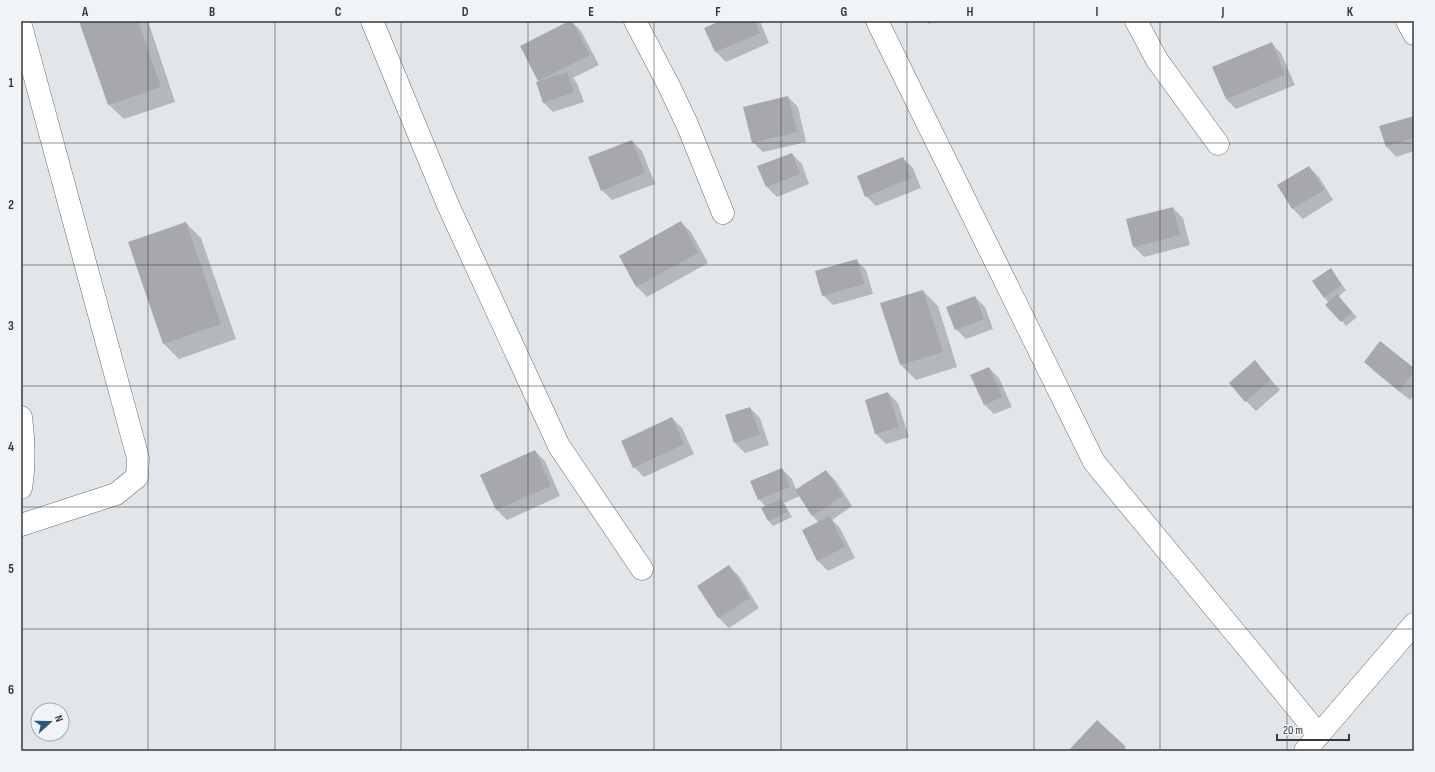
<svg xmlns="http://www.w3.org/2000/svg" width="1435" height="772" viewBox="0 0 1435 772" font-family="'Sofia Sans Condensed',sans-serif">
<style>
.shadow{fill:#0003}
.building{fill:#a6a8ab}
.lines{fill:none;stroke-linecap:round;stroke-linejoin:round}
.street-casing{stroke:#696b6d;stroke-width:23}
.secondary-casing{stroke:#696b6d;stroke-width:23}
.street{stroke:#fff;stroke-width:22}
.secondary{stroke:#fff;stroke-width:22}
.grid{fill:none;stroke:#373839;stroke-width:1;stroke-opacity:0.55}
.neatline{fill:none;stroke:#373839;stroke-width:1.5}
.grid-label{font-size:13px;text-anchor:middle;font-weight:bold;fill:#373839}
</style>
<rect width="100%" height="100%" fill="#e3e6e9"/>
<path class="shadow" d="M80,21H148L175,102L124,119L109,105Z
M571,21L581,31L599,65L573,78L577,83L584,102L553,112L543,102L540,82L539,81Z
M722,21H760L769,43L726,62L716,52L705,28Z
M926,21H934L929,24Z
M1271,43L1281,53L1295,85L1236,109L1226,99Z
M788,97L798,107L806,142L763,152L753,142Z
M1414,117V151L1396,157L1386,146Z
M632,141L642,151L655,184L612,200L602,190Z
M792,154L802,164L809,184L777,197L767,187Z
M903,158L913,168L921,188L876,206L866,196Z
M1309,167L1319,177L1333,200L1303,219L1293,209L1279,185Z
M1173,208L1183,218L1190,245L1144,257L1134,247Z
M681,222L691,232L708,263L647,297L637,287L620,256Z
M186,223L201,238L236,339L179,359L164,344L129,243Z
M856,260L866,270L873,294L833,305L823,295Z
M1330,269L1346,290L1338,297L1357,317L1346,326L1324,297Z
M923,291L938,306L957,367L916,380L901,365L882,304Z
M975,297L985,307L993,329L966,339L956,329Z
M1255,362L1280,390L1256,411L1246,401Z
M1365,362L1414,369V395L1410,400L1375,372Z
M989,368L999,378L1012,407L994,414L984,404Z
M888,393L898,403L909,437L886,444L876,434Z
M750,408L760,418L769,445L745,453L735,443L726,416Z
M672,418L682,428L694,454L644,477L634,467Z
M535,451L545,461L560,496L507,520L497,510L481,475Z
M782,469L792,479L796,490L826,471L836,481L852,506L832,520L840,528L855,558L828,571L818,561L803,531L819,523L812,515L800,496L784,503L792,517L773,526L769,521L763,508L766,507L759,499Z
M729,566L739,576L759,608L729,628L719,618L699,586Z
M1097,721L1128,751H1074Z"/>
<path class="building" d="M79,21H138L161,87L108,105Z
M569,21H572L590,55L538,81L520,46Z
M720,21H755L760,33L715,52L704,28Z
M1272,42L1285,75L1226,99L1212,67Z
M567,72L574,92L543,103L536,82Z
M788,96L797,132L752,143L743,107Z
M1414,116V138L1386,147L1379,126Z
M632,140L645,173L601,191L588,157Z
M792,153L800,174L766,187L757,166Z
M903,157L911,178L865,197L857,176Z
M1309,166L1324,190L1292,209L1277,185Z
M1173,207L1180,235L1133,247L1126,219Z
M681,221L698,253L636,287L619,256Z
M186,222L221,324L163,344L128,242Z
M857,259L864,284L822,296L815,271Z
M1331,268L1342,285L1324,298L1312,281Z
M923,290L943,352L900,365L880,303Z
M1337,294L1352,312L1341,322L1325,305Z
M975,296L984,319L955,330L946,307Z
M1380,341L1414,368V372L1399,391L1364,362Z
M1255,360L1271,380L1245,402L1229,383Z
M989,367L1002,397L984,405L970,375Z
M888,392L899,427L875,434L865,400Z
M750,407L760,435L734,443L725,415Z
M672,417L684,444L633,468L621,441Z
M535,450L551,486L496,510L480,475Z
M782,468L790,487L758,500L750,481Z
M826,470L843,496L812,516L795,490Z
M781,499L787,512L768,521L761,508Z
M830,516L845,547L817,561L802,530Z
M729,565L750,598L718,618L697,586Z
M1097,720L1126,747L1122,751H1072L1070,749Z"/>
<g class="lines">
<defs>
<path id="street" d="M372,21L448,205L559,446L642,569
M635,21L669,86L687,124L723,213
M877,21L1094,462L1256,658L1319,735
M1136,21L1157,60L1218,144
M1407,21L1414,34
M21,26L138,458L137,477L116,494L21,525
M21,417C24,441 25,464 21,488"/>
<path id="secondary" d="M1305,751L1414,624"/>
</defs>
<use href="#street" class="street-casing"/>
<use href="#secondary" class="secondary-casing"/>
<use href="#street" class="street"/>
<use href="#secondary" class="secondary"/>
</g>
<path class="grid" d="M148,21V751M275,21V751M401,21V751M528,21V751M654,21V751M781,21V751M907,21V751M1034,21V751M1160,21V751M1287,21V751M21,143H1414M21,265H1414M21,386H1414M21,507H1414M21,629H1414"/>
<rect width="1435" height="772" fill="none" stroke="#f1f4f6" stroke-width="44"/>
<g transform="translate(50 722) rotate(69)"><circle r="19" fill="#f1f4f6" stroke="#a7a9aa"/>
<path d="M0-3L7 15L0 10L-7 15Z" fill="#2d5a7a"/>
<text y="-6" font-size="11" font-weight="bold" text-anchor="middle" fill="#373839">N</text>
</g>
<path d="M1277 734v6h72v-6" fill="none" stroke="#373839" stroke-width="2"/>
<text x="1283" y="734" font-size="12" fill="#373839" stroke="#f1f4f6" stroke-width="3" paint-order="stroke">20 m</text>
<rect x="22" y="22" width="1391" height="728" class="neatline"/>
<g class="grid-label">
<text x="85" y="16">A</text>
<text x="212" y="16">B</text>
<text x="338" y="16">C</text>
<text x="465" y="16">D</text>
<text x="591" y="16">E</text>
<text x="718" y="16">F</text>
<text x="844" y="16">G</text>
<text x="970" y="16">H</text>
<text x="1097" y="16">I</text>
<text x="1223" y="16">J</text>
<text x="1350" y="16">K</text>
<text x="11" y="87">1</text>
<text x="11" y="209">2</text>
<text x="11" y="330">3</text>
<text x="11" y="451">4</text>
<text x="11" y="573">5</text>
<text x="11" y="694">6</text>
</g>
</svg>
